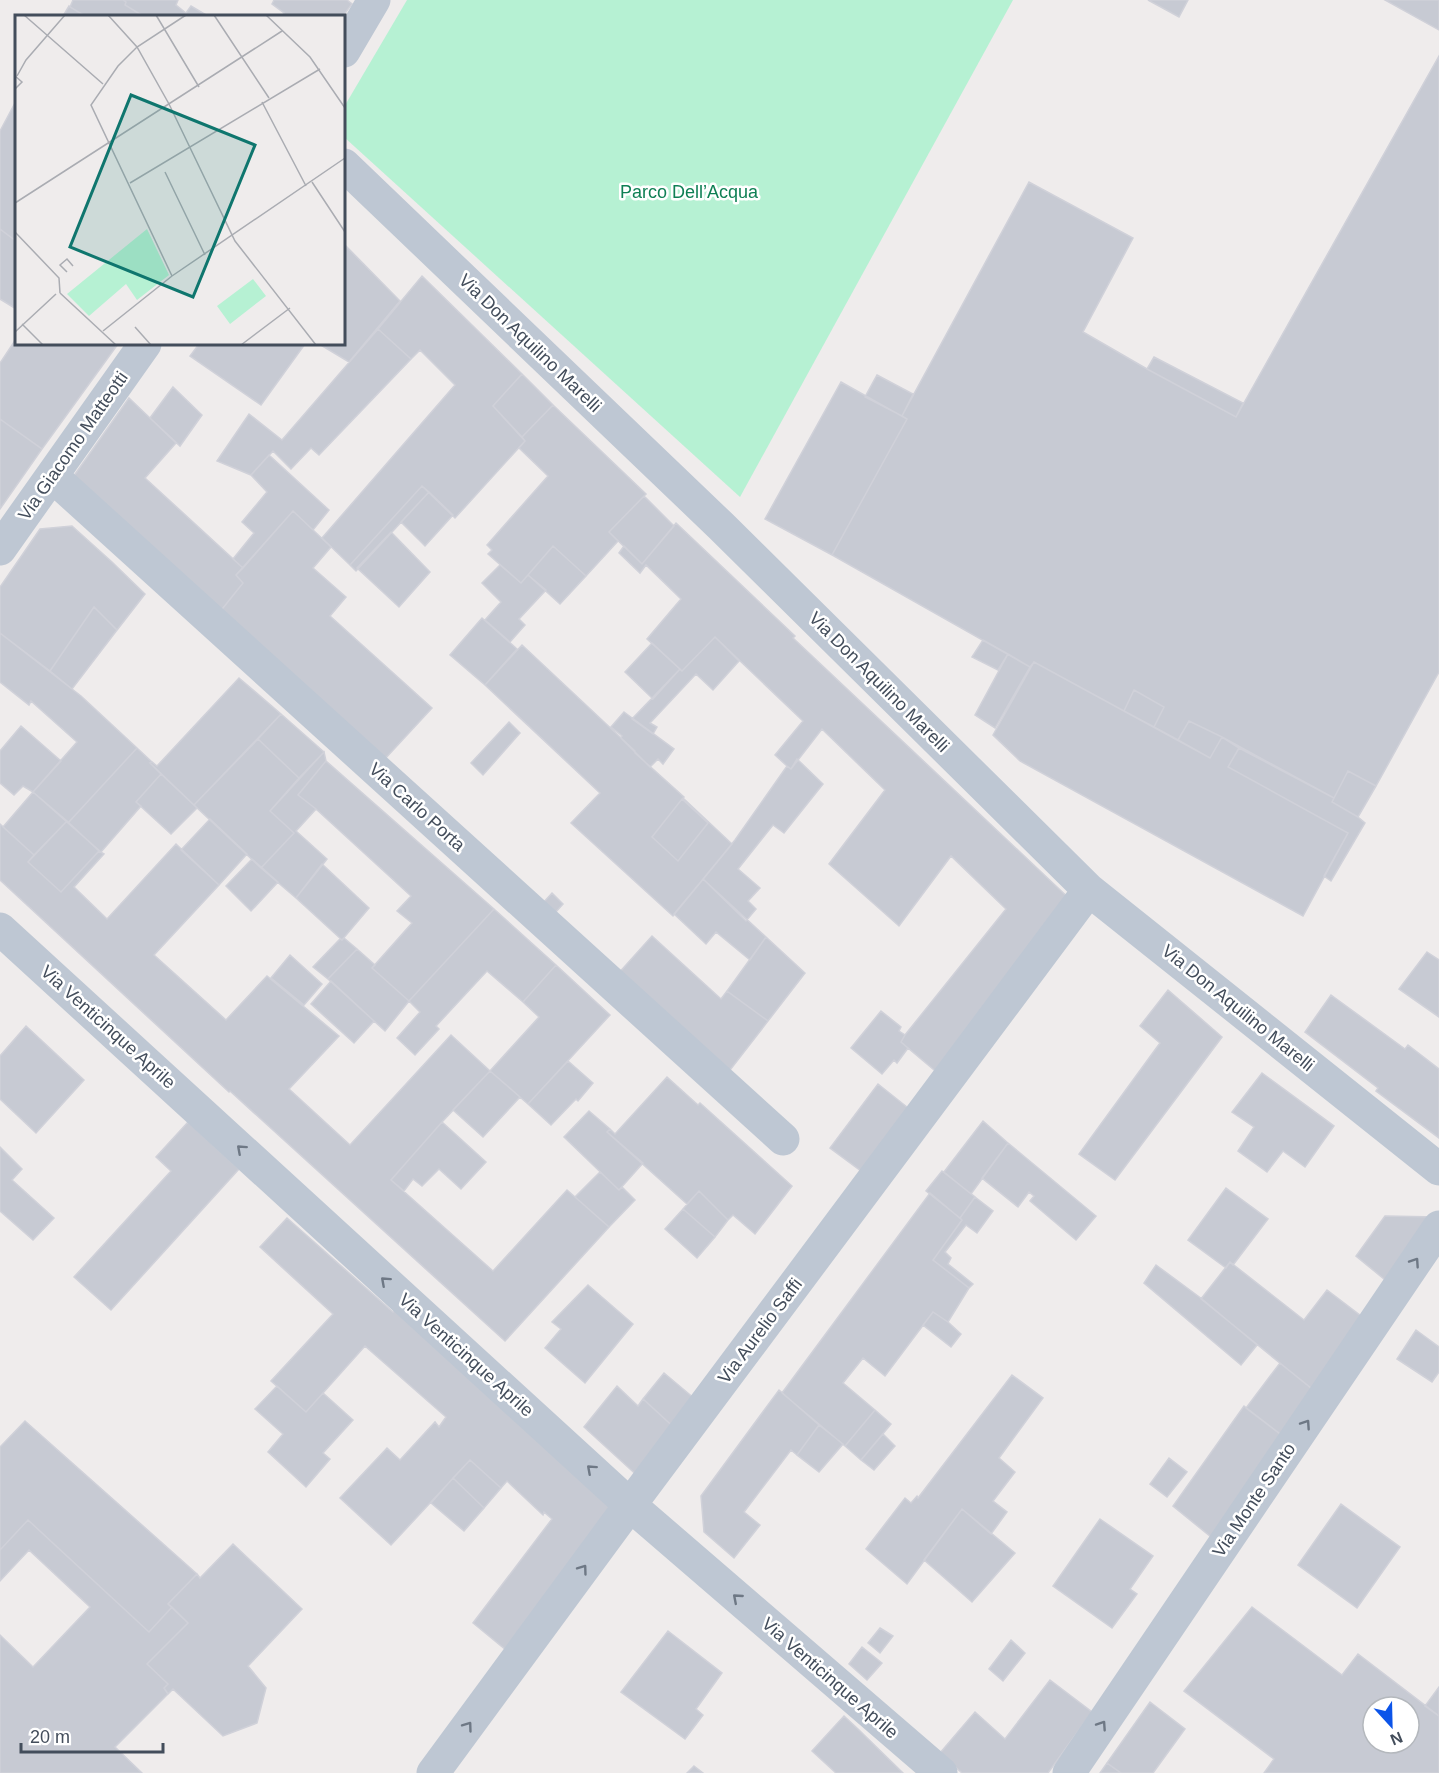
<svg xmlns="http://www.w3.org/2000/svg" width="1439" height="1773" viewBox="0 0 1439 1773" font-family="Helvetica,sans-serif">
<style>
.green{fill:#b6f1d3}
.building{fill:#c7cad3;stroke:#d0d1d9;stroke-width:1.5;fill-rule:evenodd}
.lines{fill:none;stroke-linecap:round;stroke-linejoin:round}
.minor{stroke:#bec7d3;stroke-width:33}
.oneway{stroke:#6e7885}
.labels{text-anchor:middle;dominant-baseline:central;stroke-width:5;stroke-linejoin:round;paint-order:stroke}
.park-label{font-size:18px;fill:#108055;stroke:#fff}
.street-label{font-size:18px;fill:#434d5b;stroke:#fff}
.inset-road{fill:none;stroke:#aaacb2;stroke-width:1.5}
.view{fill:#0f766e;fill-opacity:0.15;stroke:#0f766e;stroke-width:3}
.inset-edge{fill:none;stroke:#434d5b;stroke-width:3}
</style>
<rect width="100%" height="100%" fill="#efecec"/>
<path class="green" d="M407,0H1013L740,497L344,137V107Z"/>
<path class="building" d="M73,0H123L126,2L125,5L143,16H85L70,7Z
M123,0H178L176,5L186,13L191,6L208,16H143L125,5L126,2Z
M274,0H347L352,4L343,16H282L284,13L272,4Z
M1148,0H1188L1179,17Z
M1385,0H1439V30Z
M69,6L70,7L85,16H63Z
M1439,56V672L1376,786L1348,771L1334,798L1222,737L1189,721L1178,740L1154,727L1164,707L1134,690L1124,711L1034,662L1030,667L832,555L907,419L902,416L1029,182L1133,238L1083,332L1147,369L1236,417Z
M16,101V241L0,229V131Z
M0,229L16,241V309L0,299Z
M344,244L400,301L349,362L319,344H344Z
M422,276L522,374L493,406L525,441L455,518L422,486L350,565L322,538L455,385L420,350L411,359L378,329Z
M378,329L411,359L319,455L311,448L291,469L273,451L251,475L217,461L249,414L282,440Z
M16,339V344H118L42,449L0,419V363Z
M199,344H305L261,405L190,356Z
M1154,357L1243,403L1236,417L1147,369Z
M522,374L553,405L522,437L493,406Z
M877,375L913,394L902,416L865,397Z
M841,382L907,419L832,555L765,519Z
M173,387L202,415L180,446L150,418Z
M129,398L176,443L145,478L243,568L236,575L243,583L219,613L71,480Z
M553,405L646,494L609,532L618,541L586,576L553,546L521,583L488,554L492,550L487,545L548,476L519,448L525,441L522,437Z
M0,419L42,449L0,509Z
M269,455L329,510L313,530L293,511L243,568L233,559L254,533L242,522L267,492L251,475Z
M422,486L429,492L356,571L350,565Z
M429,492L453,515L425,546L401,522Z
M644,496L674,526L642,564L609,532Z
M293,511L331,547L313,568L346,597L330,616L432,708L383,761L219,613L243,583L236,575Z
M676,523L795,636L793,638L1074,903L940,1075L901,1042L905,1035L1006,909L951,856L899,926L829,864L885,790L822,729L791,769L787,766L775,755L803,721L715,637L682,671L647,639L681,599L646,565L640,573L619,553L624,546L642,564Z
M72,526L112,562L145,594L117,630L94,607L50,671L0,633V587L40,529Z
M391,532L430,572L399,607L357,568Z
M553,546L586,576L560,604L528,575Z
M500,565L521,583L528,575L546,590L519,619L525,625L510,642L485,620L501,602L482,583Z
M94,607L117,630L72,689L50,671Z
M482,618L517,649L485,685L450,655Z
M0,633L81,696L137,748L68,823L33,792L77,742L31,701L29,705L0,682Z
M715,637L739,661L713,690L696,674L650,723L657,727L653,734L632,719L680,669L682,671Z
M983,640L1008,654L998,670L972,657Z
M652,643L680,669L653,699L625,672Z
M522,645L635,751V753L684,797L683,798L732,844L673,916L571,823L600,793L485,685ZM682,799L708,823L678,861L652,837Z
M1008,654L1030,667L995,728L975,715Z
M1034,662L1210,758L1222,737L1239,748L1228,767L1348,833L1303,916L1020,761L993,735Z
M239,678L281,714L194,805L150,763L152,762L157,766Z
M1134,690L1164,707L1154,727L1124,711Z
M624,712L674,749L663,764L658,759L650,767L621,738L622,736L611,727Z
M281,714L324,752L299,778L258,739Z
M1189,721L1222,737L1210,758L1178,740Z
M509,722L520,733L483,775L471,763Z
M21,726L61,761L33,792L23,786L14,795L0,783V751Z
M258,739L299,778L270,811L294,833L261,868L194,805Z
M137,748L152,762L150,763L161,774L136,802L141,806L101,852L68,823Z
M1239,748L1334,798L1332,802L1358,817L1365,823L1331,881L1324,876L1348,833L1228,767Z
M324,752L326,761L298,795L316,809L296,831L327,859L296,898L261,868L294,833L270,811Z
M797,759L823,784L784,833L773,825L738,869L760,888L748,901L756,909L746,921L703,879L735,840L787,766L791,769Z
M326,761L494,909L409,1001L372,968L412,923L397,911L411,896L316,809L298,795Z
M1348,771L1376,786L1358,817L1332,802Z
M161,774L197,808L171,834L136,802Z
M33,792L67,821L34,855L3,827Z
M682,799L708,823L678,861L652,837Z
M210,819L247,854L219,885L181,850Z
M67,821L99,851L61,892L28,862Z
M0,824L34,855L28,862L61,892L99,851L104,854L74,887L107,919L176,844L219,885L154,955L226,1020L267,976L339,1036L289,1089L350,1145L451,1035L490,1071L442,1122L391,1180L493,1271L567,1190L609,1227L505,1341L230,1091L229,1092L0,880Z
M252,859L278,882L251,911L226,886Z
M322,864L369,908L342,940L296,898Z
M703,879L766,937L750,960L716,932L706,944L674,914Z
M552,893L563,904L555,913L543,903Z
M494,909L556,965L523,1002L487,971L436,1026L439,1029L415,1055L397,1038L420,1012L409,1001Z
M652,936L721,999L727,991L768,1021L727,1074L617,975Z
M766,937L805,973L768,1021L727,991Z
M344,938L357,949L328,979L313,967L340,939L342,940Z
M357,949L375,965L372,968L409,1001L385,1031L328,979Z
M1427,952L1439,960V1017L1399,989Z
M290,955L322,984L304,1005L271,978Z
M556,965L610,1015L528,1104L490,1071L539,1017L523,1002Z
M331,981L374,1021L354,1043L311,1004Z
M1168,990L1222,1037L1115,1180L1079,1154L1160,1043L1140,1026Z
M1331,995L1405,1049L1408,1045L1439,1069V1138L1376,1091L1378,1088L1305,1032Z
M881,1011L901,1027L899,1031L905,1035L901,1042L908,1048L897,1063L894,1060L882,1074L851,1048Z
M26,1026L84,1080L36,1133L0,1099V1056Z
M568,1061L593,1083L578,1101L576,1099L551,1125L528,1104Z
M490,1071L520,1097L483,1137L453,1110Z
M1262,1073L1334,1126L1305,1167L1283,1151L1267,1172L1238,1151L1254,1127L1232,1112Z
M667,1077L698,1105L700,1103L792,1186L755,1234L733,1215L728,1220L699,1191L687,1204L607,1132L610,1129L615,1134Z
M878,1084L912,1111L861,1171L830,1148Z
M589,1111L610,1129L607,1132L643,1163L619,1190L564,1137Z
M983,1121L1008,1143L971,1194L944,1172Z
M188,1122L239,1169L111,1310L74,1277L171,1171L156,1157Z
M442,1122L486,1162L461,1189L439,1169L422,1186L413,1179L404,1191L391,1180Z
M1008,1143L1096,1216L1076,1240L1030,1201L1034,1196L1029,1192L1018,1207L982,1178Z
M0,1147L22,1169L12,1180L54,1218L33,1240L0,1211Z
M942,1171L975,1197L960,1218L926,1191Z
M600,1172L619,1190L622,1187L635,1200L609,1227L575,1197Z
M1226,1188L1268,1219L1233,1265L1230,1262L1226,1268L1188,1240Z
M699,1191L728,1220L715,1237L683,1209Z
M930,1193L962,1220L933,1260L969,1288L948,1322L933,1312L885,1376L863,1358L843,1383L875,1410L845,1446L782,1393Z
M975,1197L993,1211L977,1233L966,1225L945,1252L951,1258L948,1264L973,1284L969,1288L933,1260L962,1220L960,1218Z
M683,1209L715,1237L697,1258L665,1229Z
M1385,1216L1437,1217L1390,1284L1356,1256Z
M287,1218L393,1312L395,1310L618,1511L511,1654L473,1623L552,1519L544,1512L543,1515L507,1481L501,1488L470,1460L391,1545L340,1498L387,1448L400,1460L435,1422L439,1427L446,1417L365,1346L306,1412L271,1381L333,1314L260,1247Z
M1230,1262L1304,1320L1327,1290L1365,1319L1317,1393L1201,1299Z
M1156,1265L1202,1299L1257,1345L1241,1365L1144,1283Z
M588,1285L633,1324L585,1383L545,1348L561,1329L552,1322Z
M933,1312L948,1322L961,1334L951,1347L923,1325Z
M1416,1330L1439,1347V1372L1432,1382L1397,1359Z
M1280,1363L1317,1393L1284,1437L1246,1408Z
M664,1373L701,1404L679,1432L643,1399Z
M1012,1375L1043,1398L999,1458L1015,1472L993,1501L1007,1512L991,1534L962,1509L907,1584L866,1549L905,1498L911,1503L917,1496L918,1498Z
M277,1386L306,1412L323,1393L353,1420L323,1453L330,1459L306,1487L268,1452L283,1434L255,1409Z
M617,1386L638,1406L643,1399L679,1432L642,1480L584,1427Z
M779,1390L819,1425L797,1455L791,1450L744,1512L760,1525L734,1558L704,1532L701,1496Z
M1244,1406L1284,1437L1211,1537L1173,1506Z
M875,1410L891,1424L861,1460L845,1446Z
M25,1421L197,1574L168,1604L172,1607L149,1632L28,1520L0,1550V1447Z
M819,1425L843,1444L819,1472L797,1455Z
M883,1434L895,1446L874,1470L861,1460Z
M1169,1458L1187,1472L1167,1497L1150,1484Z
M470,1460L501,1488L484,1508L453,1478Z
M453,1478L484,1508L464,1531L431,1503Z
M1341,1504L1400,1547L1357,1608L1298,1565Z
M962,1509L1015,1553L972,1602L924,1560Z
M1100,1519L1153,1556L1130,1589L1137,1594L1112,1628L1053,1586Z
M28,1520L149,1632L172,1607L188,1623L147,1664L168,1684L164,1688L168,1694L115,1747L142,1773H0V1635L33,1667L90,1607L29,1550L0,1581V1550Z
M233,1544L302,1609L248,1666L266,1688L257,1723L223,1736L173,1689L168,1694L164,1688L168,1684L147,1664L188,1623L168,1604L197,1574L200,1578Z
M1252,1607L1342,1675L1358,1654L1439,1716V1773H1264L1274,1759L1184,1691ZM1373,1707H1409V1743H1373Z
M880,1628L893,1636L880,1653L868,1643Z
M668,1631L722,1673L696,1709L703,1715L685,1739L621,1692Z
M1011,1640L1025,1653L1003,1681L989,1669Z
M862,1647L882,1663L867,1680L849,1664Z
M1050,1680L1092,1712L1048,1773H962L940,1753L975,1712L1005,1739Z
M1439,1687V1716L1425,1706Z
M1150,1702L1185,1729L1153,1773H1121L1107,1763Z
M844,1716L858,1729L903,1773H836L812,1751Z
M1107,1763L1121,1773H1100Z
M694,1766L703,1773H687Z"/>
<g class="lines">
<path class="minor" d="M344,51L374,0
M344,165L721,526L1089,890L1439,1169
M52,476L783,1139
M0,549L145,344
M0,929L630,1505L941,1773
M433,1773L630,1505L1089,890
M1069,1773L1439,1227"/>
</g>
<defs><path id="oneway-chevron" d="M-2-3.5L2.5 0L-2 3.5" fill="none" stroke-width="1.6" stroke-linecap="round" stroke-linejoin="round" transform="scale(1.5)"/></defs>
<g class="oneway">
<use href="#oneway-chevron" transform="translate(241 1149) rotate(-138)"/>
<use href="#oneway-chevron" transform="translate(1415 1262) rotate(-56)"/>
<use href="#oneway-chevron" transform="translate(385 1281) rotate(-138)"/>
<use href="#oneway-chevron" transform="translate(1306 1424) rotate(-56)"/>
<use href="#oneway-chevron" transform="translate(591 1469) rotate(-138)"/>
<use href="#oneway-chevron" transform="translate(583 1569) rotate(-54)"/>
<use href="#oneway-chevron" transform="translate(737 1598) rotate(-139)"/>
<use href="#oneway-chevron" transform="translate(1102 1725) rotate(-56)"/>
<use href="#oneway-chevron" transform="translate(468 1726) rotate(-54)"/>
</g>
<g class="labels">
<g class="park-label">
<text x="689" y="192">Parco Dell’Acqua</text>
</g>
<g class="street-label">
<text transform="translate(530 343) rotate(44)">Via Don Aquilino Marelli</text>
<text transform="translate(73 446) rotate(-55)">Via Giacomo Matteotti</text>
<text transform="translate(879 682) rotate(45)">Via Don Aquilino Marelli</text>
<text transform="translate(417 807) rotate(42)">Via Carlo Porta</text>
<text transform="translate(1238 1008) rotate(39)">Via Don Aquilino Marelli</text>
<text transform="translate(108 1027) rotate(42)">Via Venticinque Aprile</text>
<text transform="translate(760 1331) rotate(-53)">Via Aurelio Saffi</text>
<text transform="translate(466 1355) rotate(42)">Via Venticinque Aprile</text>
<text transform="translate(1254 1500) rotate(-56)">Via Monte Santo</text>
<text transform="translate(830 1678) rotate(41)">Via Venticinque Aprile</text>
</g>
</g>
<g transform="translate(15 15)">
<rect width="330" height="330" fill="#efecec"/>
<path d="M132,214L154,260L122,285L111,269L74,301L52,279ZM238,264L251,281L215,309L202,291Z" fill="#b6f1d3"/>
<path class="inset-road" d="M9,0L88,69M93,0L122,32L154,89L220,226L301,330M141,0L184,72M199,0L254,83M251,0L295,42L330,93M2,61L11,45L50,0M0,74L7,67L0,61M247,87L291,171M150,157L190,240M297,167L330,217M115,168L305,54M0,188L267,16M0,217L44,263L45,278M52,257L45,250L52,244L58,251M157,261L76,90L103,51L122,32L171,0M45,278L101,330M7,309L28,330M120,312L136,330M88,316L157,261L330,143M0,317L41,279M226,330L275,293"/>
<path class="view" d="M116,80L240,130L178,282L55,232Z"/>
<rect width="330" height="330" class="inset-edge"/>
</g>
<g transform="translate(1391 1725) rotate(158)"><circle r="28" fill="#ffffff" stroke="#b4b8bd" stroke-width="1.5"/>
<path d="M0-4.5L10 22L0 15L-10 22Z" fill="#0c54e9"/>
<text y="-9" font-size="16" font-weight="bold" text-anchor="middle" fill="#434d5b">N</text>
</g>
<path d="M21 1743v9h142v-9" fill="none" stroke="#434d5b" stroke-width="3"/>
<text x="30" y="1743" font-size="18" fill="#434d5b" stroke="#ffffff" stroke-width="4.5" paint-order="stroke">20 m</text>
</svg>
